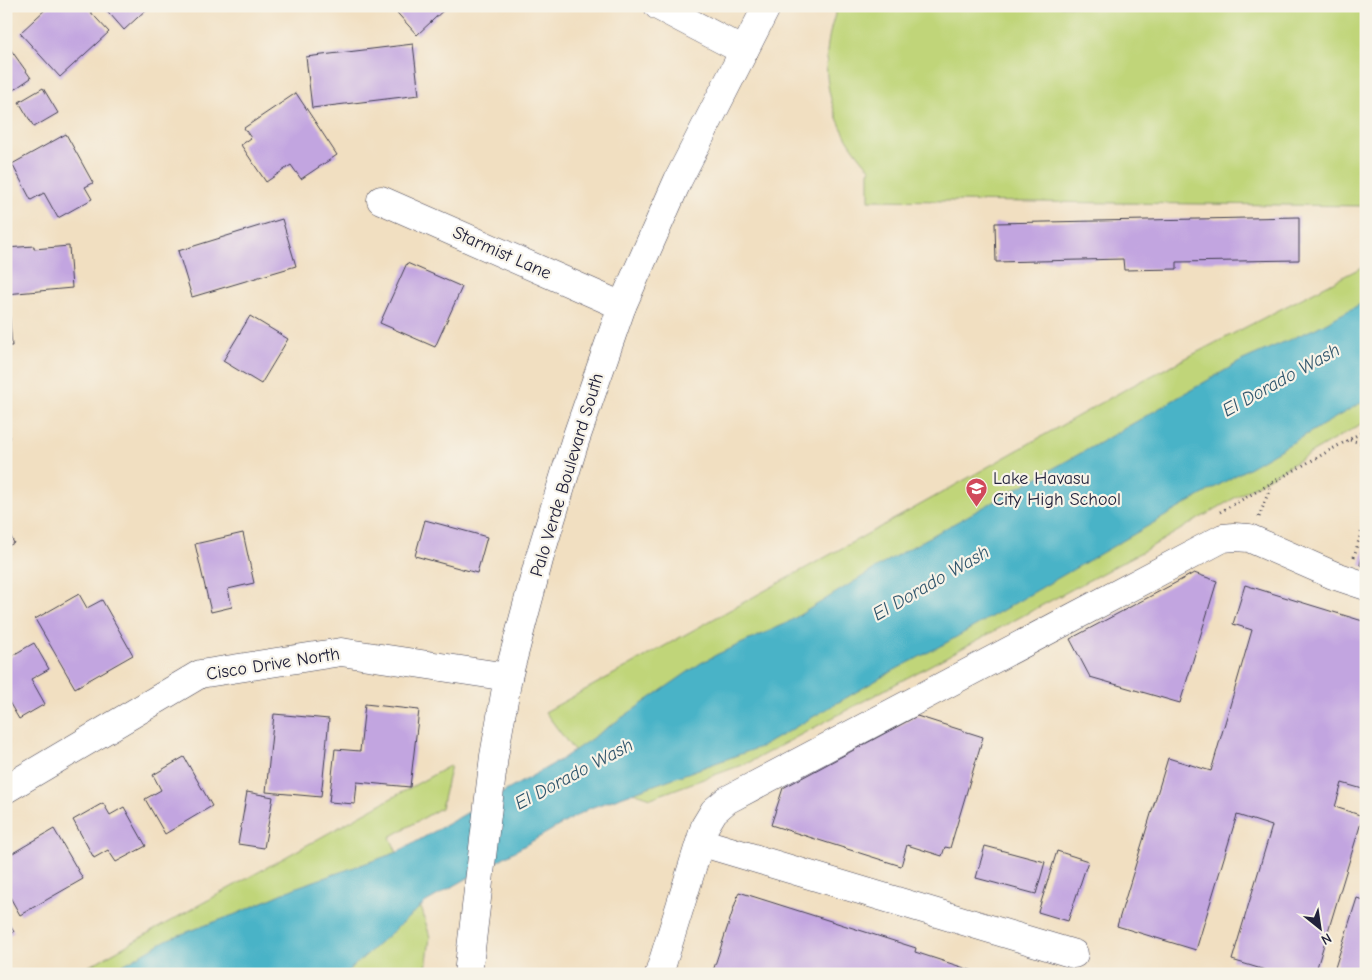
<svg xmlns="http://www.w3.org/2000/svg" width="1372" height="980" viewBox="0 0 1372 980" font-family="'Comic Neue',sans-serif">
<style>
.green{fill:#c0d579;stroke:#717c5a}
.water{fill:#49b3c7;stroke:#366a81}
.building{fill:#c2a5e0}
.lines{fill:none;stroke-linecap:round;stroke-linejoin:round}
.minor-casing{stroke:#413e4f;stroke-width:29}
.major-casing{stroke:#413e4f;stroke-width:29}
.path{stroke:#413e4f;stroke-width:3;stroke-dasharray:1 4;stroke-linecap:butt}
.minor{stroke:#fff;stroke-width:28}
.major{stroke:#fff;stroke-width:28}
.labels{text-anchor:middle;dominant-baseline:central;stroke-width:4.5;stroke-linejoin:round;paint-order:stroke}
.street-label{font-size:18px;fill:#22223b;stroke:#f7f3e8}
.poi-label{font-size:18px;fill:#22223b;stroke:#f7f3e8;text-anchor:start}
.water-label{font-size:19px;font-style:italic;fill:#30556c;stroke:#f7f3e8}
</style>
<rect width="100%" height="100%" fill="#f7f3e8"/>
<filter id="ink" filterUnits="userSpaceOnUse"><feTurbulence type="fractalNoise" baseFrequency=".02" numOctaves="2"/><feDisplacementMap in="SourceGraphic" scale="10" xChannelSelector="R" yChannelSelector="G"/><feConvolveMatrix kernelMatrix="1 2 1 2 8 2 1 2 1" color-interpolation-filters="sRGB"/></filter>
<filter id="wash" filterUnits="userSpaceOnUse"><feTurbulence type="fractalNoise" baseFrequency=".0096" numOctaves="4" result="noise"/><feDisplacementMap in="SourceGraphic" scale="20" xChannelSelector="R" yChannelSelector="G"/><feGaussianBlur stdDeviation="1.12" result="paint"/><feColorMatrix in="noise" values="0 0 0 0 0 0 0 0 0 0 0 0 0 0 0 0 0 1.4 0 .05"/><feComposite in="paint" operator="in"/></filter>
<g filter="url(#wash)">
<rect width="100%" height="100%" fill="#f1dfc1"/>
<path class="green" d="M838,6H1366V206L869,200V171L871,170C860,157 849,144 842,129C822,88 822,48 838,6Z
M1366,265V421L1149,548L750,762L651,798L633,792L603,790L545,712L929,500L1126,389Z
M451,765L441,808L390,837L422,910L430,937L426,970L420,974H75Z"/>
<path class="water" d="M1366,301V400L946,643L889,673L763,746L590,808L426,902L348,971L343,974H107L168,939L236,914L297,887L398,852L562,759L701,663L718,654L785,624L899,554L1099,443L1243,360L1316,328Z"/>
<g id="blocks">
<path class="building" d="M49,6H85L109,32L60,77L20,33Z
M103,6H150L124,30Z
M391,6H448L417,35Z
M6,43L31,78L6,95Z
M413,44L419,95L312,108L306,57Z
M43,88L58,113L34,127L19,102Z
M296,93L337,155L301,179L291,165L266,182L241,145L251,138L244,128Z
M66,134L93,183L85,187L92,199L58,218L44,193L31,200L12,164Z
M1299,217V260L1177,262V269L1124,270L1123,259L996,262L995,223Z
M282,219L296,266L192,297L178,251Z
M34,246V249L69,246L72,288L6,294V248Z
M407,263L462,287L435,347L380,323Z
M6,309H9L12,346H6Z
M250,316L288,339L261,384L223,361Z
M6,419H7L10,439L6,440Z
M425,520L487,537L477,573L415,556Z
M6,527L14,543L6,547Z
M243,533L254,583L228,589L232,607L211,612L195,544Z
M1365,546H1366V567L1360,565Z
M1194,573L1217,581L1180,703L1090,677L1070,639Z
M1245,585L1366,622V790L1342,783L1335,807L1363,816L1315,974H1278L1232,960L1272,826L1237,815L1196,950L1117,926L1168,758L1211,771L1252,630L1233,624Z
M79,594L87,608L102,600L133,655L75,688L35,619Z
M34,643L49,669L31,679L45,704L19,719L6,697V659Z
M365,704L419,710L410,787L357,782L355,804L329,802L335,749L360,751Z
M274,714L329,719L321,797L266,792Z
M917,716L983,737L950,848L945,847L942,856L907,845L901,866L771,825L783,788Z
M184,757L212,806L165,834L145,799L161,790L153,775Z
M247,792L273,797L264,848L238,844Z
M103,803L110,815L124,807L146,846L116,862L108,850L94,858L73,820Z
M54,829L83,879L20,915L6,890V857Z
M985,846L1045,862L1036,894L976,878Z
M1057,851L1088,861L1068,921L1038,912Z
M739,892L916,948L915,952L983,974H712Z
M1357,898L1366,901V974H1333Z
M6,919L14,932L6,937Z"/>
</g>
</g>
<g filter="url(#ink)">
<use href="#blocks" fill-opacity="0" stroke="#413e4f" stroke-width="1"/>
<g class="lines">
<defs>
<path id="minor" d="M658,6L744,51
M381,200L622,306
M6,789L200,674L341,652L508,677
M700,842L1074,954
M659,974L705,826L714,811L727,800L1223,538L1234,537L1249,538L1333,575L1366,586"/>
<path id="major" d="M468,974L494,756L508,677L540,556L575,441L622,306L678,180L767,6"/>
</defs>
<use href="#minor" class="minor-casing"/>
<use href="#major" class="major-casing"/>
<path class="path" d="M1350,440L1366,444
M1220,512L1366,430
M1259,517L1272,483
M1354,557L1366,516"/>
<use href="#minor" class="minor"/>
<use href="#major" class="major"/>
</g>
</g>
<defs>
<symbol id="school-pin" viewBox="-11 -11 22 30"><path d="M0 17L-7.5 6A9.5 9.5 0 1 1 7.5 6Z" fill="#d1495b" stroke="#f7f3e8"/><path d="M0-5L7-2L0 1L-7-2ZM-4 1L0 2.5L4 1V4Q0 6-4 4Z" fill="#fff"/></symbol>
</defs>
<g fill-rule="evenodd">
<use href="#school-pin" x="964" y="476" width="25" height="34"/>
</g>
<g class="labels">
<g class="street-label">
<text transform="translate(502 253) rotate(24)">Starmist Lane</text>
<text transform="translate(567 475) rotate(-73)">Palo Verde Boulevard South</text>
<text transform="translate(273 664) rotate(-9)">Cisco Drive North</text>
</g>
<g class="poi-label">
<text x="993" y="478">Lake Havasu<tspan x="993" dy="21">City High School</tspan></text>
</g>
<g class="water-label">
<text transform="translate(1281 380) rotate(-29)">El Dorado Wash</text>
<text transform="translate(931 583) rotate(-30)">El Dorado Wash</text>
<text transform="translate(574 774) rotate(-28)">El Dorado Wash</text>
</g>
</g>
<rect width="1372" height="980" fill="none" stroke="#f7f3e8" stroke-width="25"/>
<g transform="translate(1320 928) rotate(150)" stroke="#f7f3e8" stroke-width="4" paint-order="stroke">
<path d="M0-4L9 19L0 12L-9 19Z" fill="#22223b"/>
<text y="-8" font-size="14" font-weight="bold" text-anchor="middle" fill="#22223b">N</text>
</g>
</svg>
